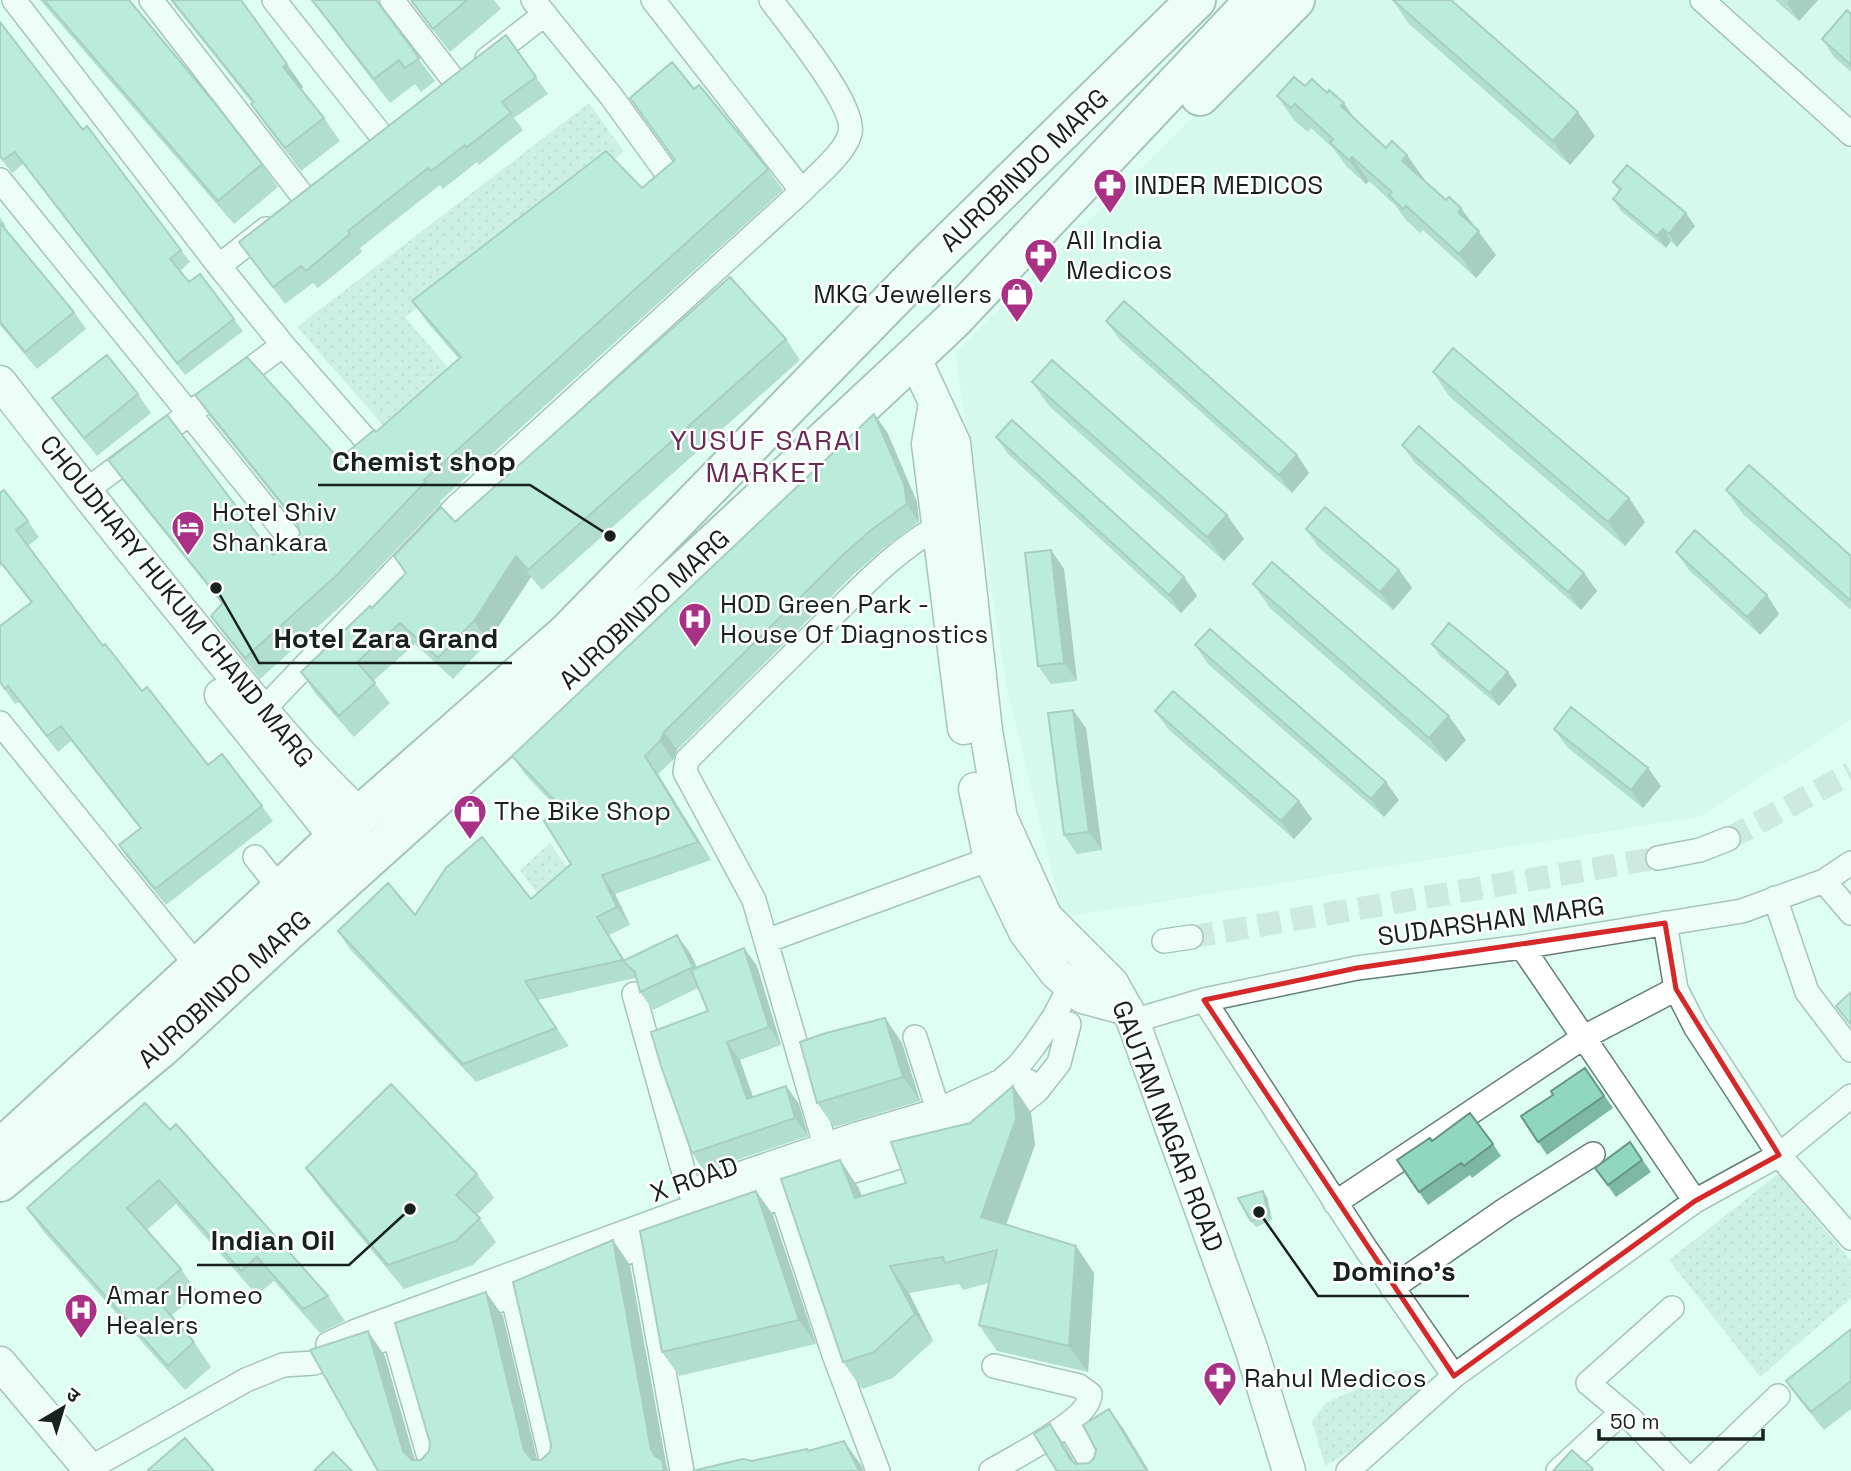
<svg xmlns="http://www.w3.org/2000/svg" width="1851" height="1471" viewBox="0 0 1851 1471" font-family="'Space Grotesk','Noto Sans Devanagari',sans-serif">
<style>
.built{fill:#cbf3e4}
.grass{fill:url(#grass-dots)}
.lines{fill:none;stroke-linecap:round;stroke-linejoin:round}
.street-tunnel{stroke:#b7d2c8;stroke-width:23;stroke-dasharray:23 11;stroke-linecap:butt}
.street-casing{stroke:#637f75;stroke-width:26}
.secondary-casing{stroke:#637f75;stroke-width:35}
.highway-casing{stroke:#637f75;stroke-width:42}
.street{stroke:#fff;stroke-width:23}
.secondary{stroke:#fff;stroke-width:32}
.highway{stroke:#fff;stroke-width:38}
.wall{fill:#7db8a4}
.shaded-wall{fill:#669686}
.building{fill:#91d6bf;stroke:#669686;stroke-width:2}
.marked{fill:none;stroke:#d62828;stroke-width:5;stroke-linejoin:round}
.labels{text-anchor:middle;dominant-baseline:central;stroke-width:5;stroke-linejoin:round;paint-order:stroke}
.street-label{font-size:26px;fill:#17221e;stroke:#fff}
.poi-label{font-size:26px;fill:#17221e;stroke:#fff;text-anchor:start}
.neighbourhood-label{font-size:28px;letter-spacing:2px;fill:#682c54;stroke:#fff}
.leader{fill:none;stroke:#17221e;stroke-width:2.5}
.callout-dot{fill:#17221e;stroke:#fff;stroke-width:2.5}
.callout-label{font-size:28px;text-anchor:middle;font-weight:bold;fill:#17221e;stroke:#fff;stroke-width:5;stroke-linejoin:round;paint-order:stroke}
</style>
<defs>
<pattern id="grass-dots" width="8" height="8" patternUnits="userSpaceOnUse" patternTransform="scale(1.75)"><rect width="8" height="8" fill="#b5e3d2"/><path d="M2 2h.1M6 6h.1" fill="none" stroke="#9bc2b4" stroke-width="1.8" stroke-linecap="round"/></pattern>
</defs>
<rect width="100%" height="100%" fill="#dffef3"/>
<path class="built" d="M1312,0H1851V720L1699,817L1063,917L1007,689L955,353Z"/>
<path class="grass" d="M589,103L624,152L405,317L453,373L388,431L297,327Z
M550,843L577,881L546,906L520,870Z
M1779,1173L1851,1261V1298L1760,1377L1669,1260Z
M1400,1369L1426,1373L1430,1406L1325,1466L1312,1421L1326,1403Z"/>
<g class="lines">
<path class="street-tunnel" d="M1728,839L1851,773
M1191,937L1658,858"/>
<defs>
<path id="street" d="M14,0L219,266L283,345L366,440
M151,0L305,199
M274,0L384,139
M392,0L456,83
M533,0L611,96L666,172
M653,0L802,191
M1702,0L1851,134
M487,59L545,14
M0,180L301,552
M219,266L266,229
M232,383L283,345
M84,492L201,405
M262,711L457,506L802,191C816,176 846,152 850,133C857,106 788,24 771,0
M0,723L198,967
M255,857L281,890
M1658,858L1700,850L1728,839
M1824,881L1851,913
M1775,898L1807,992L1851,1050
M766,941L990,859
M1164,941L1191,937
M1522,947L1695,1201
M1676,989L1696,1028L1779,1155L1851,1238
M634,994L689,1191L857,1134L938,1110L1001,1081L1019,1065L1034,1046L1054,1017L1070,986
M1204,1000L1366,1249L1454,1376L1348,1471
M1133,1021L1204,1000L1357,968L1522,947L1742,911L1824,881L1851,863
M915,1037L938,1110
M999,1120L1037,1091L1059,1063L1069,1024
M825,1145L754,900L685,772L687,760C733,714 778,669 824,624C859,590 895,550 938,527
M782,1196L834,1355L878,1471
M1335,1203L1584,1037L1676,989L1665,923
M735,1214L834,1177L925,1149
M641,1245L682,1471
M594,1265L670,1236
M1392,1288L1506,1209L1593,1154
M513,1298L554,1471
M1672,1308L1588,1383L1631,1419L1681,1471
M466,1312L543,1285
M394,1335L433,1471
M328,1344L356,1331L690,1208L819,1167L978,1109L1028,1081
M1454,1376L1695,1201L1779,1155L1851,1096
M1068,1424L1096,1471
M85,1471L246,1380L283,1365L314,1363L427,1325
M991,1471C1013,1458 1091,1419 1090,1394L1079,1386L994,1366
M1558,1471L1622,1412
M1700,1471L1778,1396"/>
<path id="secondary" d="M914,357L954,443L986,731L1001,818L1046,917L1112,983L1133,1021L1251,1348L1289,1471
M0,382C64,465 129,547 195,628C247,692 299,758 360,815
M935,403L928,444L964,728
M221,695L336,838
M975,789L990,859L1025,932L1056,973L1083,997L1127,1009
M0,1363L91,1471"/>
<path id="highway" d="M1200,96L1295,0
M0,1149L198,967L360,815L567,633L929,262L1196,0
M0,1182L161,1048L287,932L565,682L914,357L953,320L1255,0"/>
</defs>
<use href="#street" class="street-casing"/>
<use href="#secondary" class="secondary-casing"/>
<use href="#highway" class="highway-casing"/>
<use href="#street" class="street"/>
<use href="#secondary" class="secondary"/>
<use href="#highway" class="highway"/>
</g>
<path class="wall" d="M40,0H129L262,164L278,187L234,224Z
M170,0H241L303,87L301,89L324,118L340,141L301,171L267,127L251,104L252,103Z
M311,0H380V6L435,81L421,92L415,84L390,103Z
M410,0H494L501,9L450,52Z
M1393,0L1595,136L1570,165L1408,23Z
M1775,0H1818L1799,21Z
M1851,14V72L1834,57L1822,39Z
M0,22L83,130L181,250L190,262L180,271L189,282L234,319L243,331L185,375L23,164L12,173L0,157Z
M506,35L548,94L514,118L523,130L479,165L477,162L443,189L440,185L360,248L362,252L318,288L313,283L285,304L239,242Z
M1305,86L1327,93L1344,103L1354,118L1386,148L1407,155L1424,179L1423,180L1475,228L1496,255L1476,278L1423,230L1420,233L1406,220L1395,205L1369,181L1366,184L1347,167L1333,148L1311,128L1308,132L1294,120L1277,96Z
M694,89L768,169L783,190L440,501L441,503L353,595L260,679L226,637L211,616L222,604L123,481L108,460L273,555L294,542L300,534L298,526L210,417L195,395L339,459L376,432L459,359L427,322L412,301L642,188L675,160Z
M1613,182L1695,226L1677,247L1671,241L1666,248L1621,211L1613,199L1619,191Z
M0,217L6,226L4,228L74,312L86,329L37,369L0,325Z
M1106,321L1297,455L1309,473L1292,493L1119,339Z
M786,339L800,360L542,590L531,577L488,642L453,679L415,644L373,681L390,703L354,737L315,693L301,672L372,608L455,522Z
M1433,372L1629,498L1645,522L1625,546L1449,396Z
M1032,382L1227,515L1244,539L1224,561L1049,406Z
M138,394L151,413L97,456L65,416L52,398Z
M874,414L887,432L917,502L919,522L884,548L854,574L677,750L673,760L658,774L711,860L615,894L630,925L609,935L624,960L690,953L697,967L744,948L757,966L781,1045L740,1060L753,1097L786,1086L799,1104L808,1136L704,1171L692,1153L708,1011L698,988L653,1010L640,992L637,980L635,978L538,1000L569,1046L476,1082L350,949L338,931L415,915L531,899L571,864L559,810L525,774L512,756Z
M996,437L1184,577L1197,596L1181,613L1009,455Z
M1402,445L1584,573L1597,591L1581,610L1415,463Z
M1726,490L1851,556V610L1743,514Z
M0,493L28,521L39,537L28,546L103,646L208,765L262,806L273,821L166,905L129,860L119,845L140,829L71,741L58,752L19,702L15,704L0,683L31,603L2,565L0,567Z
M1306,529L1399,570L1412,588L1393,610L1319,548Z
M1051,550L1064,569L1077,681L1051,684L1038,666Z
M1676,552L1767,595L1779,614L1760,635L1689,570Z
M1253,584L1466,740L1446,762L1270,608Z
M1432,644L1517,685L1499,706L1440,656Z
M1195,645L1399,800L1384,817L1208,664Z
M1155,711L1299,801L1312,819L1294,839L1168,729Z
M1086,728L1102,850L1077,854L1064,835Z
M1554,729L1661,786L1643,808L1567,747Z
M885,1018L902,1043L920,1101L834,1127L817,1103Z
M1585,1068L1613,1108L1547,1155L1521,1116L1553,1095Z
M1013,1086L1031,1113L1035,1145L1006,1225L1076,1246L1094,1273L1088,1372L997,1351L979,1325L989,1283L963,1290L959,1284L909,1293L933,1341L893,1378L862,1389L843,1362L840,1160L858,1187L862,1196L906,1183L970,1123Z
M170,1130L328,1296L345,1321L320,1333L274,1281L257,1295L176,1204L147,1230L181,1269L198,1293L171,1316L194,1342L211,1367L185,1390L44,1232L27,1208Z
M1432,1141L1493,1144L1501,1156L1472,1178L1470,1175L1428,1205L1397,1160Z
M1630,1142L1651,1172L1616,1197L1595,1168Z
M306,1168L477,1174L494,1198L477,1215L496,1242L473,1265L404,1289L323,1192Z
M756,1191L773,1215L816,1344L679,1376L662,1352Z
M1267,1197L1272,1220L1256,1227L1251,1221Z
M1851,1329V1409L1824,1430L1799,1399L1786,1381Z"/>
<path class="shaded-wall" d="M1789,0H1818L1799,21L1787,3Z
M287,64L303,87L299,90L283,67Z
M1344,103L1360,127L1341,106Z
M1578,112L1595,136L1570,165L1553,141Z
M1407,155L1424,179L1418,185L1402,161Z
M1352,157L1369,181L1366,184L1349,160Z
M1461,208L1496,255L1476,278L1459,254L1458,212Z
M1686,213L1695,226L1677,247L1669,234Z
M1663,229L1671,241L1666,248L1657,236Z
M874,414L887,432L917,502L919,522L907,504Z
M1297,455L1309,473L1292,493L1279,475Z
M1629,498L1645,522L1625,546L1608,522Z
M1227,515L1244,539L1224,561L1207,537Z
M1051,550L1064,569L1077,681L1064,663Z
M516,556L531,577L488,642L474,621Z
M1399,570L1412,588L1393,610L1380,592Z
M1584,573L1597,591L1581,610L1568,592Z
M1184,577L1197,596L1181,613L1169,595Z
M1767,595L1779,614L1760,635L1747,617Z
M1508,672L1517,685L1499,706L1490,693Z
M1073,710L1086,728L1102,850L1089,832Z
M1449,716L1466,740L1446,762L1429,738Z
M664,732L677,750L673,760L660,741Z
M645,756L658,774L711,860L698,842Z
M1648,768L1661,786L1643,808L1631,790Z
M1386,782L1399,800L1384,817L1371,799Z
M1299,801L1312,819L1294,839L1281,821Z
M602,875L615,894L630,925L617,907Z
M597,917L609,935L627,964L623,960Z
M677,935L690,953L705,985L693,967Z
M744,948L757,966L781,1045L769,1027Z
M885,1018L902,1043L920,1101L903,1077Z
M727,1042L740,1060L760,1117L747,1099Z
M786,1086L799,1104L808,1136L795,1118Z
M1013,1086L1031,1113L1035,1145L999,1243L981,1217Z
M840,1160L858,1187L874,1225L855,1198Z
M756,1191L773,1215L816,1344L799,1320Z
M1263,1191L1267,1197L1272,1220L1268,1214Z
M613,1240L630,1265L667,1468L669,1471H664L651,1449Z
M1076,1246L1094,1273L1088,1372L1069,1346Z
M890,1266L909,1293L933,1341L915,1314Z
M486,1292L503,1316L540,1471L524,1450Z
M368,1331L385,1356L418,1471L403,1451Z
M1109,1409L1123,1428L1149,1471H1147Z
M1050,1424L1064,1444L1080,1471L1070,1459Z
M844,1441L861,1465L864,1471H859Z"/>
<path class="building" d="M44,0H129L217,106L262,164L218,201Z
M172,0H241L287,64L283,67L324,118L285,148L251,104L254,102Z
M312,0H376L419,58L405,68L399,60L374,79Z
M411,0H467L433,29Z
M1393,0H1451L1578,112L1553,141Z
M1847,10L1851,14V65L1822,39Z
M0,22L83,130L87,126L181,250L170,259L189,282L200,274L234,319L177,363L15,152L3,160L0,156Z
M506,35L536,77L502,102L511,113L467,147L465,145L431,171L428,168L348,231L350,234L306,271L301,266L273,287L239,242Z
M672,62L694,89L699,85L768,169L424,480L426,481L338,574L245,658L211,616L223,603L108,460L167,415L273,555L294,542L300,534L297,522L195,395L247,357L339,459L374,430L376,432L461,357L412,301L606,151L642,188L675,160L630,98Z
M1294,77L1305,86L1312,79L1327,93L1329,90L1344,103L1341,106L1386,148L1392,141L1407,155L1402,161L1446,200L1449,197L1461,208L1458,212L1479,231L1459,254L1406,206L1403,209L1389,195L1392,192L1352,157L1349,160L1330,143L1333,139L1295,104L1291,108L1277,96Z
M1627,165L1686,213L1669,234L1663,229L1657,236L1613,199L1621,189L1613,182Z
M0,223L74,312L25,352L0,322Z
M730,277L786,339L528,570L516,556L474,621L438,658L400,623L357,662L375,683L339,716L301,672L370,606L372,608L406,573L394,556L441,507L455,522Z
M1124,301L1297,455L1279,475L1106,321Z
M1453,348L1629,498L1608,522L1433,372Z
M107,355L138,394L84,438L52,398Z
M1052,360L1227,515L1207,537L1032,382Z
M874,414L904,484L907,504L871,530L842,556L664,732L660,741L645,756L698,842L602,875L617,907L597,917L623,960L525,981L556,1028L463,1064L338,931L388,883L415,915L446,868L482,837L531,899L571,864L544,821L562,808L512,756Z
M1012,420L1184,577L1169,595L996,437Z
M1419,426L1584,573L1568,592L1402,445Z
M1749,465L1851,556V601L1726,490Z
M4,490L28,521L16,530L103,646L105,644L142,691L147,687L208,765L222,754L262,806L155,889L119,845L141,828L61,726L47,736L8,686L5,689L0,682V626L32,602L0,561V493Z
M1325,507L1399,570L1380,592L1306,529Z
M1695,530L1767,595L1747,617L1676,552Z
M1051,550L1064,663L1038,666L1025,553Z
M1272,562L1449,716L1429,738L1253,584Z
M1449,623L1508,672L1490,693L1432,644Z
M1210,629L1386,782L1371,799L1195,645Z
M1173,691L1299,801L1281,821L1155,711Z
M1571,707L1648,768L1631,790L1554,729Z
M1073,710L1089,832L1064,835L1048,713Z
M677,935L693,967L640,992L635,972L623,961Z
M744,948L769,1027L727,1042L747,1099L786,1086L795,1118L692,1153L661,1066L651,1032L708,1011L691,970Z
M1851,992V1025L1836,1006Z
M885,1018L903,1077L817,1103L800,1042L826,1033Z
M1585,1068L1604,1096L1538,1142L1521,1116L1553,1095L1551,1091Z
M391,1084L477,1174L456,1195L480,1218L456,1241L388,1265L306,1168Z
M1013,1086L1016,1119L981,1217L1076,1246L1069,1346L979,1325L997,1250L945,1263L943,1257L890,1266L915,1314L874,1352L843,1362L781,1179L840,1160L855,1198L906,1183L891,1142L970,1123Z
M145,1103L170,1130L176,1124L328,1296L303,1309L257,1257L241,1271L159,1180L127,1208L181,1269L152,1294L194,1342L168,1366L27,1208Z
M1470,1113L1493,1144L1464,1166L1461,1163L1419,1192L1397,1160L1430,1138L1432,1141Z
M1630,1142L1642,1160L1608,1185L1595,1168Z
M756,1191L799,1320L662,1352L640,1231Z
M1263,1191L1268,1214L1251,1221L1238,1198Z
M613,1240L651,1449L655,1456L662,1460L664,1471H378L310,1350L368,1331L403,1451L412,1460H421L429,1451L430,1443L395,1323L486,1292L524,1450L532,1460H541L550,1452L551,1444L513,1282Z
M1851,1329V1381L1811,1412L1786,1381Z
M1109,1409L1147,1471H1057L1034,1434L1050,1424L1070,1459L1076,1464L1089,1463L1094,1458L1096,1450L1083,1425Z
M185,1438L214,1471H149L148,1470Z
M844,1441L859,1471H692L743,1459L752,1461L807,1449L808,1451Z
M1572,1450L1593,1469L1591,1471H1553Z
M333,1452L352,1471H314Z"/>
<path d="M0 0H1851V1471H0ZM1665,923L1676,989L1779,1155L1695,1201L1454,1376L1204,1000L1357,968Z" fill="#dffef3" fill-opacity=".55" fill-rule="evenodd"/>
<path class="marked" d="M1665,923L1676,989L1779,1155L1695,1201L1454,1376L1204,1000L1357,968Z"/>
<defs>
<symbol id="pharmacy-pin" viewBox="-11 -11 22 30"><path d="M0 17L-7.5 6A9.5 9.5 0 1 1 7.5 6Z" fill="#a83085" stroke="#fff"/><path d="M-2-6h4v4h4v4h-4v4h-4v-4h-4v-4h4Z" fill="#fff"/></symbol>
<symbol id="shop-pin" viewBox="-11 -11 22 30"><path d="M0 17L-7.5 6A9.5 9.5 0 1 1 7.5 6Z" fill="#a83085" stroke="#fff"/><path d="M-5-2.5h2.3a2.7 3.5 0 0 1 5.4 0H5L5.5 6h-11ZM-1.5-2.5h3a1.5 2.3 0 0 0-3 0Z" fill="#fff"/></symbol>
<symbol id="hotel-pin" viewBox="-11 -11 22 30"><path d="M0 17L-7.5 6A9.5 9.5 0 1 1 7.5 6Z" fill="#a83085" stroke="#fff"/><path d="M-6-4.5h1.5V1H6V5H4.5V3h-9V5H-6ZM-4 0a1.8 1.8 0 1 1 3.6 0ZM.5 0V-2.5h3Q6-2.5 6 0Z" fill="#fff"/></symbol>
<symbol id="hospital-pin" viewBox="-11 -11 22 30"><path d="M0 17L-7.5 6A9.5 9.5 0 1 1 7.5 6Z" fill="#a83085" stroke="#fff"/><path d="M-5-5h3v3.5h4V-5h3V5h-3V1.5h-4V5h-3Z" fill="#fff"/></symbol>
</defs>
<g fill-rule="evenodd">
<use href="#pharmacy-pin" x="1091" y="166" width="38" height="52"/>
<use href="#pharmacy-pin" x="1022" y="236" width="38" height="52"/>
<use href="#shop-pin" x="998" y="275" width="38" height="52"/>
<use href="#hotel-pin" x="169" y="508" width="38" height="52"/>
<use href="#hospital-pin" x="676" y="600" width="38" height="52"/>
<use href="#shop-pin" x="451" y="792" width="38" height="52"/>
<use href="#hospital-pin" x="62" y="1291" width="38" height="52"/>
<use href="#pharmacy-pin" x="1201" y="1359" width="38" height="52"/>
</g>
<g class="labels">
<g class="street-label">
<text transform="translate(1024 170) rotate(-44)">AUROBINDO MARG</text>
<text transform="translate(177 601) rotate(51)">CHOUDHARY HUKUM CHAND MARG</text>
<text transform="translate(644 609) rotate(-43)">AUROBINDO MARG</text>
<text transform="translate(1491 921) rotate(-8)">SUDARSHAN MARG</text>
<text transform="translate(224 989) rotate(-42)">AUROBINDO MARG</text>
<text transform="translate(1168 1126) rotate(69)">GAUTAM NAGAR ROAD</text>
<text transform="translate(694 1179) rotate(-19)">X ROAD</text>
</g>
<g class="poi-label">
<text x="1134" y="185">INDER MEDICOS</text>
<text x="1066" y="240">All India<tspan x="1066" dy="30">Medicos</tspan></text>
<text x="992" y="294" text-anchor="end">MKG Jewellers</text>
<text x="212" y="512">Hotel Shiv<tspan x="212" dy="30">Shankara</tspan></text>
<text x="720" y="604">HOD Green Park -<tspan x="720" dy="30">House Of Diagnostics</tspan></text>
<text x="494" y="811">The Bike Shop</text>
<text x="106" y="1295">Amar Homeo<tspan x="106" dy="30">Healers</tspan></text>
<text x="1244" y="1378">Rahul Medicos</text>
</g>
<g class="neighbourhood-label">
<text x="766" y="440">YUSUF SARAI<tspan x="766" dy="32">MARKET</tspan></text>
</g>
</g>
<path class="leader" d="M610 536L530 485H318M216 588L259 663H512M410 1209L349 1265H197M1259 1212L1318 1296H1469"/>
<g class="callout-dot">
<circle cx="610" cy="536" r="7"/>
<circle cx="216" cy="588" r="7"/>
<circle cx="410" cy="1209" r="7"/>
<circle cx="1259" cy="1212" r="7"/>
</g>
<g class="callout-label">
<text x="424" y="471">Chemist shop</text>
<text x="386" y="648">Hotel Zara Grand</text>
<text x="273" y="1250">Indian Oil</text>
<text x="1394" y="1281">Domino's</text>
</g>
<g transform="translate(63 1408) rotate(38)" stroke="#ffffff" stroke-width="5" paint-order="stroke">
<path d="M0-5L12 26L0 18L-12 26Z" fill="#17221e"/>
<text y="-10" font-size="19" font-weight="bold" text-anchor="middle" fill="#17221e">उ</text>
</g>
<path d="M1599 1429v10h164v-10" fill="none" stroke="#17221e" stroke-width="3.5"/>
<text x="1610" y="1429" font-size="21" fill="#17221e" stroke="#ffffff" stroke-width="5" paint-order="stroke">50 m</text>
</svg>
